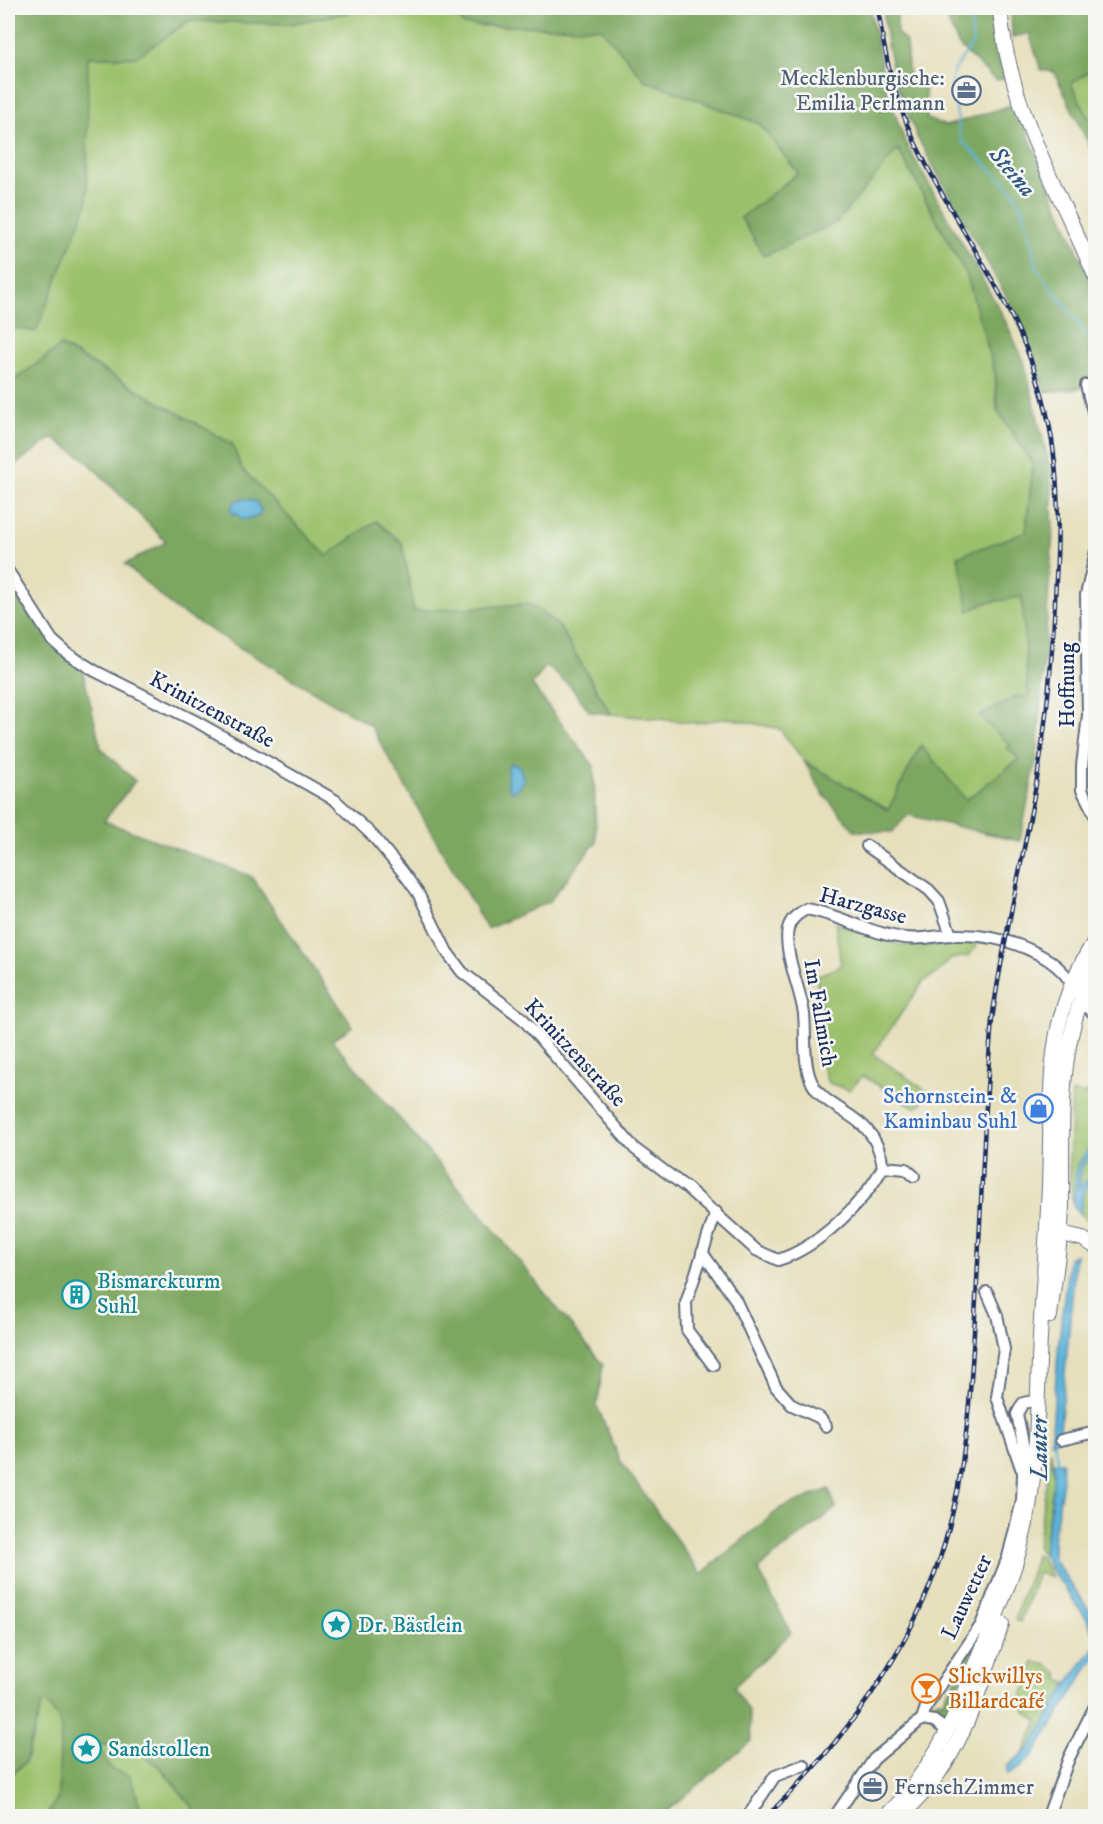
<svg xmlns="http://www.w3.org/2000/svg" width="1103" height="1824" viewBox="0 0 1103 1824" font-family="'IM FELL DW Pica',serif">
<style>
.green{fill:#9cc16c;stroke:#5c7865;stroke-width:1.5}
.forest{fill:#7da760;stroke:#4c6b5f;stroke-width:1.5}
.water{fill:#5cb3d9;stroke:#3c719c;stroke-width:1.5}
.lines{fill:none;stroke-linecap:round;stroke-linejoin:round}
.stream{stroke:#5cb3d9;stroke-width:2}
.minor-casing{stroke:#626d7f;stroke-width:14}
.major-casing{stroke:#626d7f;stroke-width:16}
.minor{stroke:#fff;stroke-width:10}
.major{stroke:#fff;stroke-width:14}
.rail-casing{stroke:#1b2f5e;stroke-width:4.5}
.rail{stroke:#f6f6f2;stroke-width:2;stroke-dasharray:7;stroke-linecap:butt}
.labels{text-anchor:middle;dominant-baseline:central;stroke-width:5;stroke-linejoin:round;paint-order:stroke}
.service-label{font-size:22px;fill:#4e5e75;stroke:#f6f6f2;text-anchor:end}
.street-label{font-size:22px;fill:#1b2f5e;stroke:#f6f6f2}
.shop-label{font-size:22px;fill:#366cbe;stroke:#f6f6f2;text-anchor:end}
.culture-label{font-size:22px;fill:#0d838f;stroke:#f6f6f2;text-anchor:start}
.food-label{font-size:22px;fill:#c56008;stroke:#f6f6f2;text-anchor:start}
.water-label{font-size:24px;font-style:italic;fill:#2e5783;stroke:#f6f6f2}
</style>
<rect width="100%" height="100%" fill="#f6f6f2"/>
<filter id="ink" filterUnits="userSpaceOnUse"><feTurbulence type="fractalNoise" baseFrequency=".0167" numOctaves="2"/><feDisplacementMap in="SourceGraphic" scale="12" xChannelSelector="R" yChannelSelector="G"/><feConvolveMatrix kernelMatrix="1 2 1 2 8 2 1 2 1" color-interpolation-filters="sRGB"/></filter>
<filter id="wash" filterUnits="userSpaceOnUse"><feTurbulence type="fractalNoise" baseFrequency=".008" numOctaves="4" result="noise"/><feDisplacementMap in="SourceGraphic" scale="24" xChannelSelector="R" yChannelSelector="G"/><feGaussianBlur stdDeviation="1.35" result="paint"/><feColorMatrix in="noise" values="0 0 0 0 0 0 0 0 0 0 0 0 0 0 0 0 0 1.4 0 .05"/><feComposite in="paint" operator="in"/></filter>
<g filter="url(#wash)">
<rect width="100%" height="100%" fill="#e6dfbb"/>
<path class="green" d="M370,8H451L464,25L601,28L645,80L760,124L798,173L741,218L837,222L897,148L967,276L995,373L997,410L1033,463L1026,532L969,610L985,603L1022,596L1028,697L1008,748L1019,759L966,800L921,746L888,810L804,761L780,729L729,718L696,723L611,714L559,626L530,604L414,611L402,543L376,521L327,556L242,469L232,444L61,346L8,385V334L16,328L87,204V57H136L189,21L290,24Z
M1095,67V130L1071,84Z
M835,923L897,944L921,946L975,942L976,947L968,956L951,959L936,974L923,982L873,1054L931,1094L916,1108L863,1076L849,1090L828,1083L819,1057L821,1010L816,976L841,966Z
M1086,1091L1095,1093V1226L1083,1217L1072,1201L1069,1162L1072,1092L1085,1095Z
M1051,1450L1054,1479L1043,1554L1037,1547Z
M1036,1555L1040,1556L1052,1577L1038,1573L1020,1622L1015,1620C1019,1597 1032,1578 1036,1555Z
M1034,1662L1047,1665L1060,1674L1058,1678L1068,1683L1030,1748L1015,1761L1024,1752L1038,1721L1028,1714L1016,1697L1021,1699Z
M42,1704H48L60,1721L61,1733L58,1798L46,1816H8V1778L25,1762Z
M97,1744L133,1748L160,1767L200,1816L143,1815L130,1776L111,1769Z"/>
<path class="forest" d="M8,8H370L290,24L189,21L136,57H88L87,204L36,332L16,328L8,334V185L15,168L8,165Z
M451,8H870L885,85L905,142L1001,312L1024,361L1051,473L1053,532L1037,756L1020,841L908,815L892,832L855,831L823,794L804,761L888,810L921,745L966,800L1019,759L1007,748L1010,745L979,716L1017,696L1028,697L1022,597L985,603L969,611L958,556L1026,532L1033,463L998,411L995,373L967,276L898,149L837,222L764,256L741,218L798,173L760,124L645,80L601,28L464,25Z
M883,8H897V33L906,42L909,80L925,87L927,119L946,126L1015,104L1095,292V387L1045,392L1020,321L917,137L896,82L887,44Z
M942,8H995L1006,79L995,80L959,46Z
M1011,8H1089L1095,38V67L1071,84L1095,130V158L1054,72L1041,70L1029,33L1012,38Z
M61,346L232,444L242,469L327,556L376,521L402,543L414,611L530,604L559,626L611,714L590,712L571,687L546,666L532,685L594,766L596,842L549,902L487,929L370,725L175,609L125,564L166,542L85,459L52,438L8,470V385Z
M8,578L28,607L82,668L101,748L135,781L104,821L251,876L353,1026L332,1040L477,1209L603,1365L597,1406L620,1460L701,1574L781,1508L829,1489L836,1508L758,1569L791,1633L734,1687L749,1711L751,1741L667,1811V1816H200L160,1767L133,1748L98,1744L111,1769L130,1776L143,1815L147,1816H50L47,1814L58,1798L61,1733L60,1721L48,1704H42L25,1762L8,1778Z
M972,1650L976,1652L962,1678L949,1713L942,1718L933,1716L931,1707L937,1699L942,1701L959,1674V1667Z"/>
<path class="water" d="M247,499L256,502L261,510L259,516L242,520L236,512L232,515L231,508L236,500Z
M512,763L520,767L524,781L513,792C506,788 507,773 508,766Z
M1095,1141V1148L1081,1168L1079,1188L1087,1180L1089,1183L1083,1193L1080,1214L1073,1206L1077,1165Z
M1076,1254L1059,1439L1051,1442L1059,1339L1069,1258Z
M1054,1462H1062L1063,1480L1053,1541V1559L1095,1618V1636L1087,1619L1050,1568L1043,1554L1052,1498Z
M1095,1641V1657L1045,1737L1032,1756L1021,1767L1008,1775L1006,1767L1030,1748L1068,1683L1094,1647Z"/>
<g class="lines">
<path class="stream" d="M969,8L973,43L953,71L952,85L961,140L1013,191L1024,212L1037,268L1096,349
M1053,1439L1058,1462"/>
</g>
</g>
<g filter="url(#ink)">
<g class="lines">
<defs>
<path id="minor" d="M1086,385L1096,423
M1096,551L1086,595L1088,715L1082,766V790L1096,817
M8,571L52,640L68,654L95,671L197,722L335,800L373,836L402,871L418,893L447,952L462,972L523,1019L635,1149L687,1188L756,1250L778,1260C817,1248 864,1203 883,1167
M867,846L929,890L939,901L951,935
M883,1167C875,1108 824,1116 810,1078C803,1059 806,1034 804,1014C801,990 783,952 788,929C790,919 798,914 806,909C838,914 866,932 898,937C916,941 933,936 952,935C983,934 1013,940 1040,955C1052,961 1063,971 1071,982C1079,994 1082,1007 1096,1014
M883,1167L906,1169L914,1176
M702,1252L735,1299L776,1387L792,1405L820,1418L826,1426
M987,1292L997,1315L1004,1349L997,1397L1021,1468
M713,1365L687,1330L686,1303L716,1212
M1061,1440L1096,1432
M922,1719L934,1721L949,1732
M748,1816L775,1776L804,1765
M835,1816L874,1759L922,1719L926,1707L981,1625L1008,1557L1022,1501L1023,1474L1024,1448L1017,1414L1023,1403L1038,1400
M1048,1816L1069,1758L1096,1704"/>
<path id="major" d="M1000,8C1007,103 1059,191 1096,278
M1052,1232L1083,1239L1096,1247
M1050,1316C1054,1279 1062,1240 1062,1202C1063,1116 1056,1044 1096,964
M886,1816C931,1772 955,1720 977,1662C995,1617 1017,1570 1026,1523C1037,1470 1037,1415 1039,1361C1041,1302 1047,1244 1049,1185C1053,1091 1041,1022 1096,939
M901,1816C963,1759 975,1700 1002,1624"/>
</defs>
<use href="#minor" class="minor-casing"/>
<use href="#major" class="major-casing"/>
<use href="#minor" class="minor"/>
<use href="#major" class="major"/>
<defs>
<path id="rail" d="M767,1816C845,1740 914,1648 945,1542C965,1473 970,1403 974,1332C981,1228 983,1123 992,1020C1002,946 1020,874 1033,801C1047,728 1053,653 1056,579C1060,509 1059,442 1036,375C1008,290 951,220 914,140C894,98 884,54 878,8"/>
</defs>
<use href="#rail" class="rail-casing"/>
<use href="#rail" class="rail"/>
</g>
</g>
<defs>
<symbol id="office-ring" viewBox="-11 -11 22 22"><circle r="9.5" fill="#f6f6f2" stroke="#5c6f8a" stroke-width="1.5"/><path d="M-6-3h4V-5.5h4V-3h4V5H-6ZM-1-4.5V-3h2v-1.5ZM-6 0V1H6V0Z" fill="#5c6f8a"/></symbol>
<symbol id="shop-ring" viewBox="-11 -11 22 22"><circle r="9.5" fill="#f6f6f2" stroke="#3f7fe0" stroke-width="1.5"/><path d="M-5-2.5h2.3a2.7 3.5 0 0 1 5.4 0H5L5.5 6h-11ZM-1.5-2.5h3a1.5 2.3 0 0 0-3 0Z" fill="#3f7fe0"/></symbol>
<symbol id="building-ring" viewBox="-11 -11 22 22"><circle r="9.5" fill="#f6f6f2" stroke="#0f9aa8" stroke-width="1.5"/><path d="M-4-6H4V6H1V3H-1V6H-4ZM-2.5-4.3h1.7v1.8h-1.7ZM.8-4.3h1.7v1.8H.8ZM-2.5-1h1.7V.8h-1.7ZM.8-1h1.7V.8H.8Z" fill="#0f9aa8"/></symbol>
<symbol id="sight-ring" viewBox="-11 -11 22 22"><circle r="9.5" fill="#f6f6f2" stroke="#0f9aa8" stroke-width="1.5"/><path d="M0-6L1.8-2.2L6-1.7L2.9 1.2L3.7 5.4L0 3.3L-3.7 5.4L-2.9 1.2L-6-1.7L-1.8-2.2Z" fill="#0f9aa8"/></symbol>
<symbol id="bar-ring" viewBox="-11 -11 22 22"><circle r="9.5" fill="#f6f6f2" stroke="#e8710a" stroke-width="1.5"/><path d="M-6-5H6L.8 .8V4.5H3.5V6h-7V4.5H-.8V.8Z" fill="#e8710a"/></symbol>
</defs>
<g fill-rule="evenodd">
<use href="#office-ring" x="950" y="74" width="33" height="33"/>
<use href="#shop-ring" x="1022" y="1092" width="33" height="33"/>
<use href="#building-ring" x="60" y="1278" width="33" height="33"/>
<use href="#sight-ring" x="320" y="1608" width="33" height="33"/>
<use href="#bar-ring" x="910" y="1672" width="33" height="33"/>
<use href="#sight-ring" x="70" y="1732" width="33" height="33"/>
<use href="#office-ring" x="856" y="1770" width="33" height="33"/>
</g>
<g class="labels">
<g class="service-label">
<text x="945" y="78">Mecklenburgische:<tspan x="945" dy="25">Emilia Perlmann</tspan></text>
<text x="894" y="1787" text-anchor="start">FernsehZimmer</text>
</g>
<g class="street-label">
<text transform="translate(1067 685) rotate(-90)">Hoffnung</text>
<text transform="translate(212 710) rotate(28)">Krinitzenstraße</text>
<text transform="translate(863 906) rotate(15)">Harzgasse</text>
<text transform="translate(820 1013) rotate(80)">Im Fallmich</text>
<text transform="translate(575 1053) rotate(47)">Krinitzenstraße</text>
<text transform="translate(967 1597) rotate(-65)">Lauwetter</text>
</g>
<g class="shop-label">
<text x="1017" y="1096">Schornstein- &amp;<tspan x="1017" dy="25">Kaminbau Suhl</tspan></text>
</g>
<g class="culture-label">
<text x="97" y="1281">Bismarckturm<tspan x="97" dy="25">Suhl</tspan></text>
<text x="358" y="1625">Dr. Bästlein</text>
<text x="108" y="1749">Sandstollen</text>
</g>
<g class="food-label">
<text x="948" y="1676">Slickwillys<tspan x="948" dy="25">Billardcafé</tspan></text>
</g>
<g class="water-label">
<text transform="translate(1012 172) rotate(50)">Steina</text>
<text transform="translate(1040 1448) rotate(-90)">Lauter</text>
</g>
</g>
<rect width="1103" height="1824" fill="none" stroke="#f6f6f2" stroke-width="30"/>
</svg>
